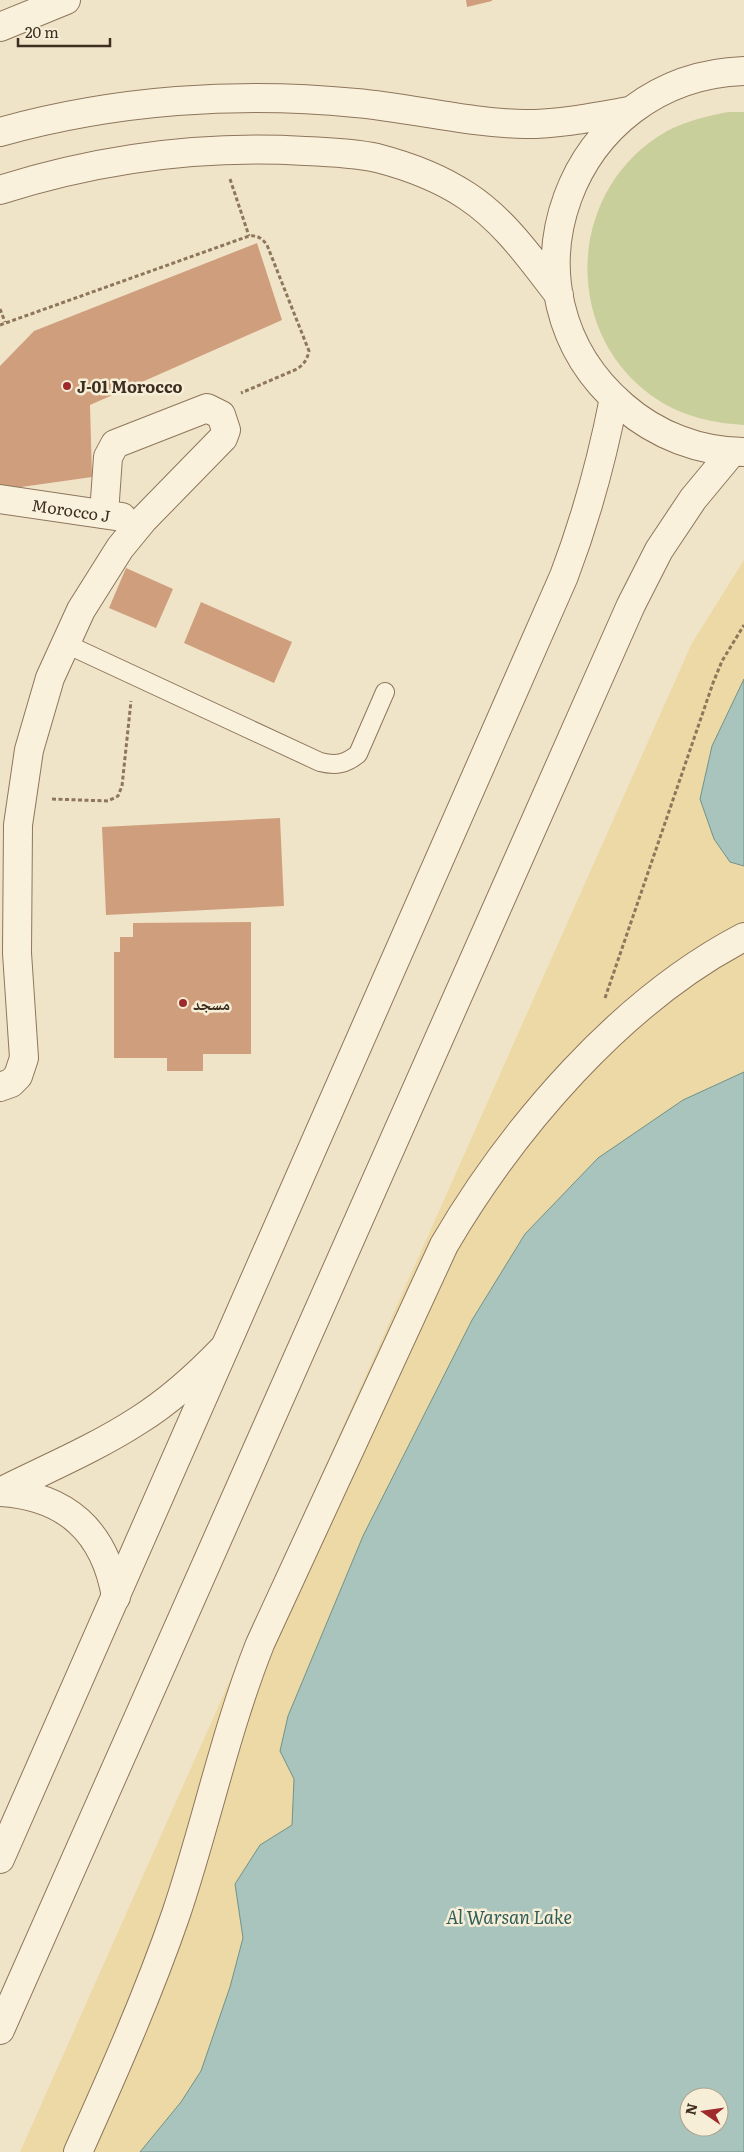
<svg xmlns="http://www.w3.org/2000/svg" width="744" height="2152" viewBox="0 0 744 2152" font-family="Literata,'Noto Naskh Arabic',serif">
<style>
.green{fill:#c9cf9b}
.sand{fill:#ecd9a5;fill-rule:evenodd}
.water{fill:#a9c4bc;stroke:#6f938a;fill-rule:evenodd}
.building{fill:#cf9f7d}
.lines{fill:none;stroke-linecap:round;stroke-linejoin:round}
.service-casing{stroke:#8d765c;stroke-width:20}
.minor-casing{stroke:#8d765c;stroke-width:30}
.tertiary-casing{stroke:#8d765c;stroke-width:30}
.path{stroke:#8d765c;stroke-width:3;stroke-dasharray:4 2.5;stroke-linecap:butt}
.service{stroke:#faf1dc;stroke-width:18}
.minor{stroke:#faf1dc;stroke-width:28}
.tertiary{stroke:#faf1dc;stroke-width:28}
.poi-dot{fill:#9e2a2b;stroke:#f7eed8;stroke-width:2}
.labels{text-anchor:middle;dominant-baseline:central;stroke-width:5;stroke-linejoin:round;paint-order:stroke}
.poi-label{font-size:16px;font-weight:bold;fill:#3d2e20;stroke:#f7eed8;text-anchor:start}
.street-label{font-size:16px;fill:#3d2e20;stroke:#f7eed8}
.water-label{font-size:18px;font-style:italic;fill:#2f5d5a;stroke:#f7eed8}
</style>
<rect width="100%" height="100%" fill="#f0e4c8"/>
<path class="green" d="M728,112H744V425C714,423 684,417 658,400C560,336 565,189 667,131C686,121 707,116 728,112Z"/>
<path class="sand" d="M744,560V2152H20L692,643ZM689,2097H719V2127H689Z"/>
<path class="water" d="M744,679V866L730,862L714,839L700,799L712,746Z
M744,1072V2152H140L181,2102L201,2071L230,1987L243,1938L235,1884L260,1845L292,1825L294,1779L280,1751L288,1716L363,1536L472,1320L525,1234L598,1158L683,1100ZM689,2097H719V2127H689Z"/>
<path class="building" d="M466,0H492V1L467,7Z
M257,243L282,320L90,405L92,477L0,490V366L34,331Z
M126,568L173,589L156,628L109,608Z
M201,602L292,642L274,683L184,643Z
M280,818L284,906L106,915L102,827Z
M251,922V1054H203V1071H167V1058H114V952H120V937H133V923Z"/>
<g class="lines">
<defs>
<path id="service" d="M64,643L320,762C336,766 346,764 358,754L385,692"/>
<g id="minor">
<path d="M0,27L66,0"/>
<path id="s1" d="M0,499L122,517"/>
<path d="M0,1087L11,1083L18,1076L24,1058L17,953L18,825L29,750L50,678L81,610L120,548L143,520L223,438L226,430L221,415L207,408L115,444L108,457L104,514"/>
<path d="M0,1492C46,1469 96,1448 139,1420C171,1400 198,1375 224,1348"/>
<path d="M0,1492C66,1496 105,1531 116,1597"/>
<path d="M78,2152C113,2074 148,1995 176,1914C206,1825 225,1732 260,1644L444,1245C513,1127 621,1001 744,937"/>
</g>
<path id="tertiary" d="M744,71C569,77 489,291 623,406C656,435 700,452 744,452
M0,132C114,100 239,91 356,103C412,108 468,123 525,124C560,124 595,117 629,111
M0,190C98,159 203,145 305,151C329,152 354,153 377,158C408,166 440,178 467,196C505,221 531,259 559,295
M0,1859L564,576C586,518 602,460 614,398
M0,2030L631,605L659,550L693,499L732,452"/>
</defs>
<use href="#service" class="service-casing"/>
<use href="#minor" class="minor-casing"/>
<use href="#tertiary" class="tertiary-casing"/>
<path class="path" d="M230,179L249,236
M0,309L5,322
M0,325L249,236C257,235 262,238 267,245L309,351C307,360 304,364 297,369L241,393
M52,799L108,801L118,796L122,786L131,701
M605,998L713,683L722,661L744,625"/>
<use href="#service" class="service"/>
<use href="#minor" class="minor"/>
<use href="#tertiary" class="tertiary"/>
</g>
<g class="poi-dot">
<circle cx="67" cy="386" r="5"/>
<circle cx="183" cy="1003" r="5"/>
</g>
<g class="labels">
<g class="poi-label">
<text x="77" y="386">J-01 Morocco</text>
<text x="193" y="1003">مسجد</text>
</g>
<g class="street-label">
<text stroke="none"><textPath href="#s1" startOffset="72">Morocco J</textPath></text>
</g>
<g class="water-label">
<text x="509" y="1916">Al Warsan Lake</text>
</g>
</g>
<g transform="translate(704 2112) rotate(283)"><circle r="24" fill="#f7eed8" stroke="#ada18e"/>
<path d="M0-4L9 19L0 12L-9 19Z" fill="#9e2a2b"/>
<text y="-8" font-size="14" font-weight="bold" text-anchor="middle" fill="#3d2e20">N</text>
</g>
<path d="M18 38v8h92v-8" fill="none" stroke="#3d2e20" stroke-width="2.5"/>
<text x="25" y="38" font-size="15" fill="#3d2e20" stroke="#f7eed8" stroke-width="4" paint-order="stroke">20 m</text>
</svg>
